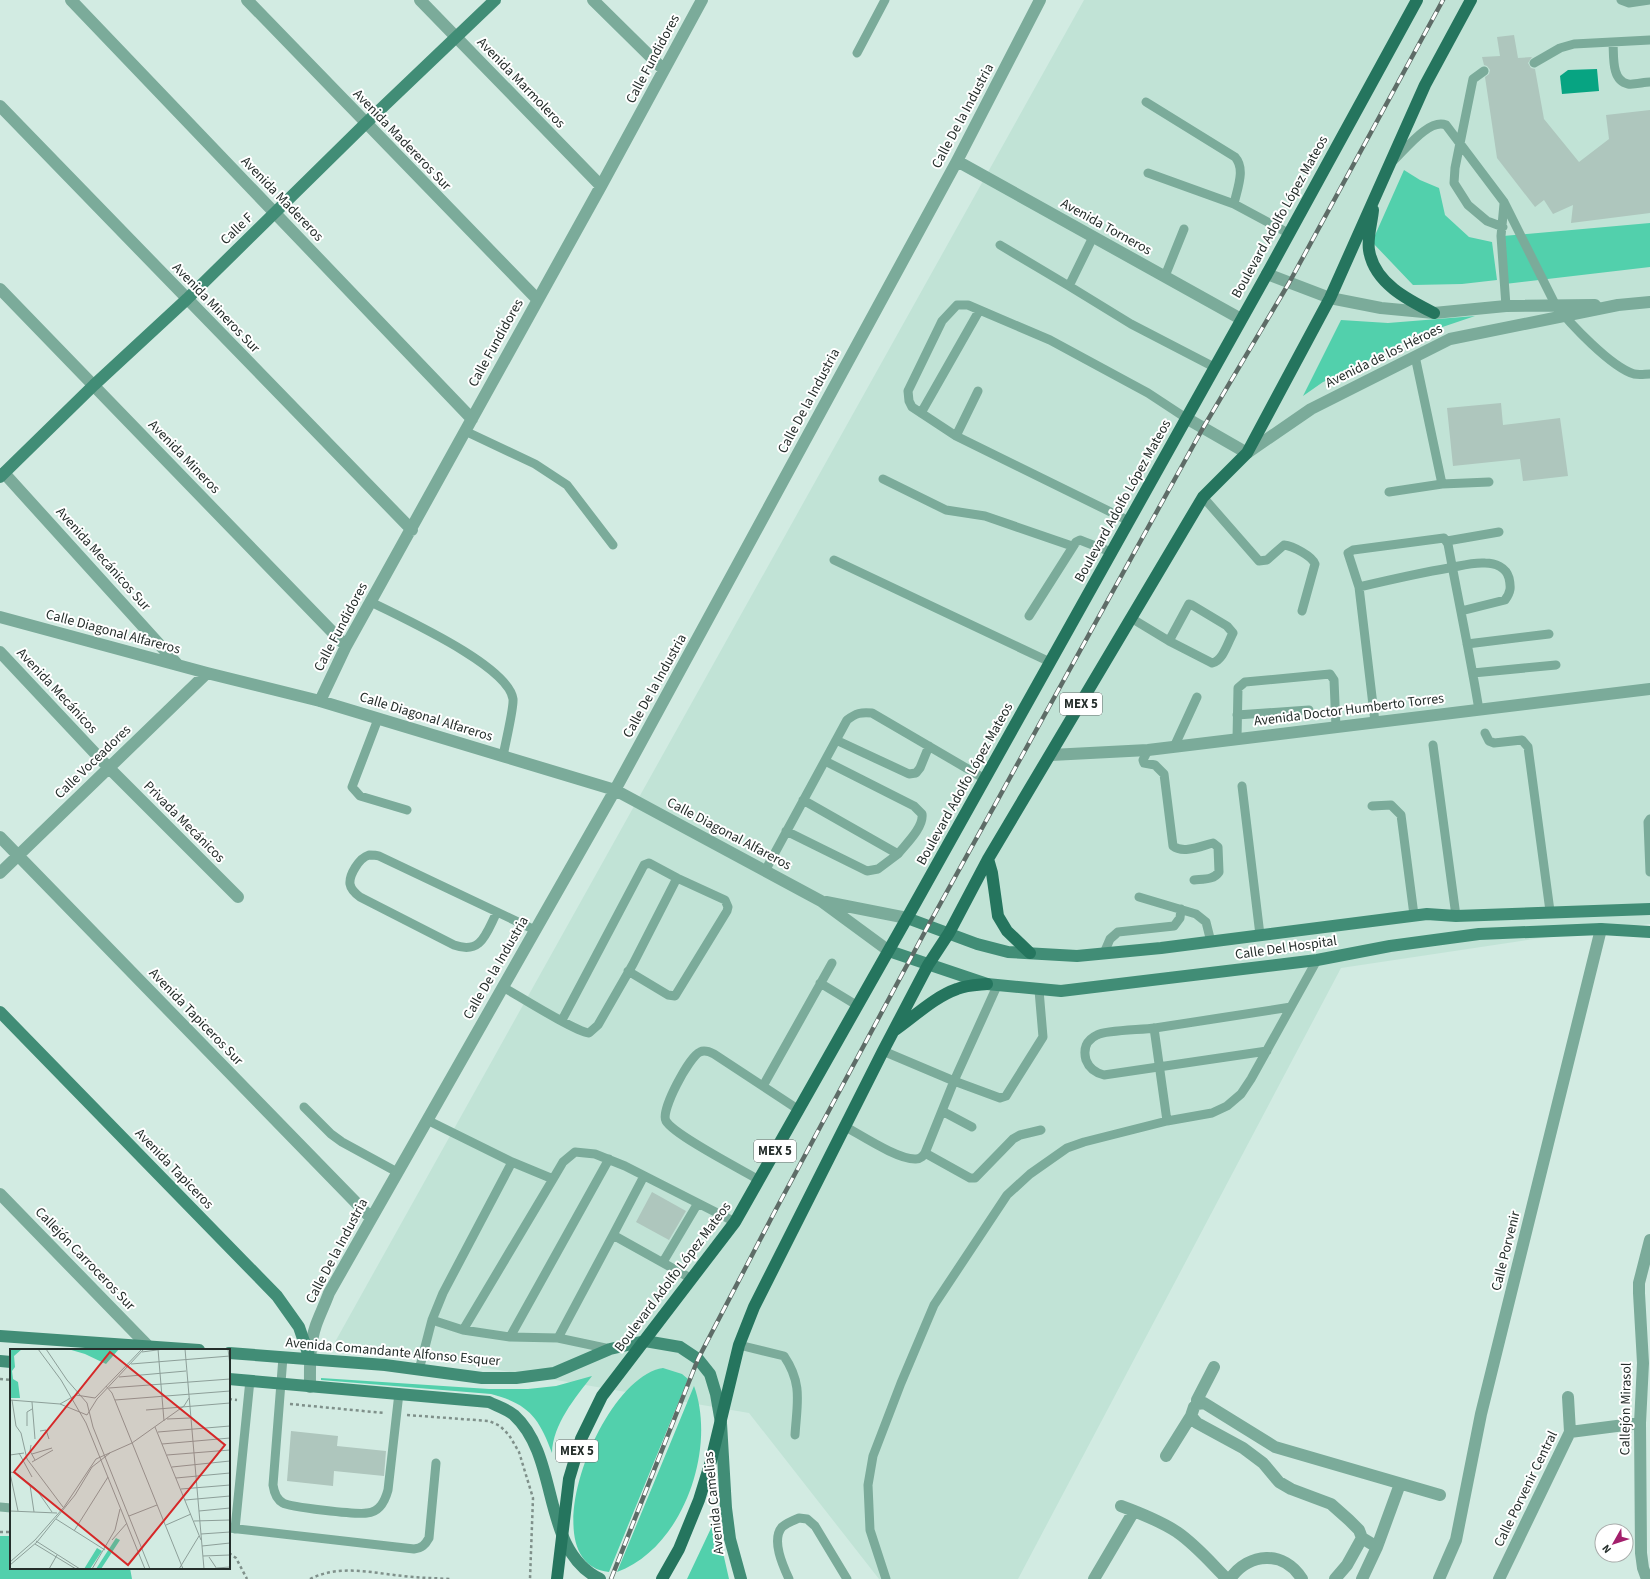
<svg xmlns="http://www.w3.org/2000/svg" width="1650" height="1579" viewBox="0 0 1650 1579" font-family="'Source Sans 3',sans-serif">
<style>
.built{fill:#c1e3d6}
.green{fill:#52d0ac}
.water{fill:#07a482}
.building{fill:#aec6bd}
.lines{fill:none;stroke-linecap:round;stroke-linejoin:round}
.path{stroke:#7f908a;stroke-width:2.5;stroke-dasharray:3 3;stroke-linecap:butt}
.lane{stroke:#7bab9a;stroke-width:9}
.street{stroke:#7bab9a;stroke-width:12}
.secondary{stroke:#418d76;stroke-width:12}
.primary{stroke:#25755e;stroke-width:12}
.rail-casing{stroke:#5e6c67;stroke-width:4.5}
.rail{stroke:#fff;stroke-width:3;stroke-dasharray:9;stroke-linecap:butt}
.labels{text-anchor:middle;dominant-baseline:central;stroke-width:4;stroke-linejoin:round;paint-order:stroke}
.shield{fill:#fff;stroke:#666d6b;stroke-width:1}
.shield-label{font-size:13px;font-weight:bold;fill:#252e2b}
.street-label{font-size:14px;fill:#252e2b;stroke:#fff}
.inset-road{fill:none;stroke:#8d9f99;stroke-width:1}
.view{fill:#d62828;fill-opacity:0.15;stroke:#d62828;stroke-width:2}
.inset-edge{fill:none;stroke:#252e2b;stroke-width:2}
</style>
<rect width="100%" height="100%" fill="#d2ebe2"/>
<path class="built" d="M1084,0H1650V924L1601,929L1341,968L1018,1579H879L749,1413L335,1342Z"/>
<path class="green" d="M1404,170L1420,180L1439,188L1445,215L1469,237L1492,242L1497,280L1462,284L1413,285L1372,242Z
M1650,223V267L1505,284L1503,236Z
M1475,316L1410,338L1342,375L1323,382L1303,396L1341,320L1388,323Z
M663,1368L682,1374L688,1379L609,1572C529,1564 600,1377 663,1368Z
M592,1376C575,1398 553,1424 552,1453C539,1418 529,1404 491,1394L321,1380V1378L489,1389H528L556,1386Z
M694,1386C717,1449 683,1548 617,1572Z
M715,1523L717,1526L729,1579H687L713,1524Z
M0,1536H11V1568H130L132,1579H0Z"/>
<path class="water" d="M1597,69L1599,91L1562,94L1560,76L1568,70Z"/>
<path class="building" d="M1514,35L1518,58L1532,57L1528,63L1531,68L1535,69L1544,119L1579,162L1609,139L1606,115L1650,110V213L1571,223L1573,205L1553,214L1544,200L1535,207L1497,158L1485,77L1489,74L1490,70L1487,66L1484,65L1482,57L1500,56L1497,37Z
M1501,403L1503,425L1560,418L1568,476L1523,481L1520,459L1453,466L1447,408Z
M652,1192L686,1211L669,1240L636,1222Z
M291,1431L338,1436L337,1446L386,1451L384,1476L334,1471L333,1486L287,1481Z"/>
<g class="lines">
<path class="path" d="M0,1379L11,1380
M229,1399L237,1400
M290,1404L384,1413
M407,1415L489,1421L500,1426L509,1435L519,1452L533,1498L530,1579
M0,1532H11
M229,1553L236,1558L247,1579
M310,1579C340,1564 372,1573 403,1576C419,1578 434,1578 450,1579"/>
<path class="lane" d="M1621,0L1629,3L1650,0
M1613,43C1614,55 1611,81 1628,84C1634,85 1644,82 1650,82
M857,53L885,0
M1534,63L1560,48L1574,44L1650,40
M1484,71L1473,79L1455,168L1454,183L1468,205L1487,221L1503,227
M1146,102L1235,157C1246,169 1237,189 1234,204
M1393,161C1405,150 1429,118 1446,125L1504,202L1555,304C1570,324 1611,367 1634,374C1640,375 1645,374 1650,374
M1148,173L1234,204L1288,233
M1504,204L1501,236L1506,306
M1000,245L1069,286L1093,237
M1165,276L1184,229
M1069,286L1131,324L1214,367
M921,413L979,311
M465,431L535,464L567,485L613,545
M956,436L978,391
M883,479L946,510L985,516L1072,546
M1442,484L1489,482
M1389,492L1442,484L1415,356
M1203,497L1259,561L1267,560L1284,545C1293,546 1312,556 1315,564L1302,611
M1129,521L956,436L912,407L909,401L908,391L942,321L957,305H968L1050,340L1148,393L1186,418
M1447,541L1499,532
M834,560L1050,662
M1359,587L1375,722
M371,602C400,617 508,665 513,699C514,708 505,745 503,756
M1461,611L1505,600C1511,592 1511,587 1509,578C1506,567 1495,563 1485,563C1473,562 1460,566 1449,568C1419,573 1389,580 1359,587L1348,553L1353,550L1444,538L1448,544C1458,599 1470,654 1479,710
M1029,616L1076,542L1080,540L1085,542L1111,552
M1131,618L1169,641L1212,663C1223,661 1228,642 1233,633L1227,626L1192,605L1189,604L1169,641
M1467,644L1549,634
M1473,673L1556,665
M1237,715L1309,710
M378,719L352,787L360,796L407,810
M1485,733L1489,741L1494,743L1522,740L1528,747L1550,911
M1237,739L1238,688L1245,682L1330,674L1334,680L1336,727
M836,740L909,774L916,773L920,768L929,746
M1433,745L1456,916
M1174,747L1197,697
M1148,750L1143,760L1144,763L1155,765L1164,774L1173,846C1183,854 1201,846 1213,843L1218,847L1219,872C1214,880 1203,879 1194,880
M825,761L914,806L922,814C924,827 906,844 898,854
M1242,786L1260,935
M1372,806L1391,805L1401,815L1414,915
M1650,819L1648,822L1650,872
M786,831L867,871L878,869L898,854L803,800
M765,871L847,720C856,713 861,712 872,713L985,779
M1139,897L1196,914L1206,922L1211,942
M497,912C486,933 482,955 454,945L360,897C356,894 351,890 350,884C349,875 359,858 369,855C372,855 376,855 379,856L535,930
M1104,953L1110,939L1118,932L1174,926L1180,918L1181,909
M628,971L668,995L675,996L727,911L728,907L725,900L677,878
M820,983L858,1006
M997,986L954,1081L1000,1098L1006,1096L1043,1037L1039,990
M503,987C519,996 574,1031 589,1033L598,1025L633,964L677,878L649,863L644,865L562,1020
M1154,1028L1167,1121
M1267,1051L1104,1075C1096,1073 1089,1068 1086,1060C1083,1049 1086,1040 1097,1035C1107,1030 1141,1030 1155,1028C1200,1021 1246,1014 1291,1007
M763,1086L832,963
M304,1107L331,1134L342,1142L397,1172
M942,1111L972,1127
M427,1120L512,1162L553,1179L563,1162L575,1152L595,1154L625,1166L735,1222
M844,1126C861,1135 898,1160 916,1159C921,1159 923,1156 925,1153L954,1081L883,1051
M925,1153L970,1178H975L1013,1139L1020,1135L1041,1130
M512,1162L443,1293L432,1320L463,1330L510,1337L558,1338L610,1349
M644,1176L613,1235L692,1279
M759,1180C742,1170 674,1135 666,1121C660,1111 689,1057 700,1052C704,1050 710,1052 714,1054L799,1110
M663,1262L698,1203
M463,1330L553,1179
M510,1337L609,1159
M558,1338L613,1235
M739,1345L784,1356C803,1384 797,1403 795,1435
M283,1357L273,1485C274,1492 276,1499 283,1503C289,1507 358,1515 367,1513C380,1512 385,1501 388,1490L399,1393
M419,1370L432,1320
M0,1507L11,1508
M229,1528L414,1549C422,1548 425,1545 429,1538L436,1463
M235,1529L250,1380
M789,1579C783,1566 771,1540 782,1527C787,1523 794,1520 799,1518L807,1519L815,1526L847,1579
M886,1579L870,1530L868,1485L873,1456L901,1383L934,1305L1007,1195L1030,1174L1067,1148L1084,1142L1167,1121L1212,1113L1227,1106L1241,1094L1251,1079L1317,960"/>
<path class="street" d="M71,0L472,419
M247,0L537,299
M420,0L601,186
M593,0L664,70
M0,106L412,530
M957,161L1241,319
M1267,274L1330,298L1381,308L1434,313L1506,306L1595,305
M0,289L346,646
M1186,418L1247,453L1311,409L1450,339L1618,305L1650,302
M4,473L178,665
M0,617L207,673L320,701L615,790L821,901L889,951
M0,652L109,768L238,897
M320,701L346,646L601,186L702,0
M1051,755L1148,750L1650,689
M0,837L371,1218
M0,873L207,673
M826,902L907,918
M0,1194L148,1346
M310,1387C310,1367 309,1345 316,1325C320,1314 325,1304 329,1293L615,790L957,161L1040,0
M1197,1404V1400L1214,1367
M1191,1416L1197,1423L1243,1448L1263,1463L1279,1482L1291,1489L1331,1504L1349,1520L1359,1530L1362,1538L1377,1547
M1570,1432L1640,1423
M1166,1456L1191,1416L1194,1407L1197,1404L1204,1403L1275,1447L1440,1495
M1121,1506C1140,1513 1160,1521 1177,1532C1196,1545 1211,1563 1227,1579
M1094,1579L1134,1511
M1230,1579C1249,1552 1284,1550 1302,1579
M1335,1579L1347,1565L1362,1538
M1362,1579L1377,1547L1400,1484
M1439,1579L1456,1540L1481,1414L1601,929
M1499,1579L1570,1432L1568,1397
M1647,1579L1643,1568L1641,1553L1640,1423L1643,1363L1639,1293V1283L1650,1240"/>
<path class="secondary" d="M0,477L94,385L187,299L365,124L495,0
M907,918L977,944L1008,952L1077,956L1161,948L1427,914L1456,916L1650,909
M889,951L987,984L1061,991L1317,960L1390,946L1479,934L1601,929L1650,932
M0,1012L277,1296L299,1327L310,1359
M0,1336L199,1350
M229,1353L385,1365L482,1378H516L554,1373L610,1349L645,1341L680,1347L698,1359L710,1374L716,1394L721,1423L726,1508L730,1539L741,1579
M0,1361L11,1362
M229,1379L489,1402C497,1406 507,1409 514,1415C561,1458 540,1550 600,1579"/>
<path class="primary" d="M1373,210C1372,222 1367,238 1369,250C1374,283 1408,300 1434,313
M988,859L992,873L998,916L1007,931L1030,953
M895,1030C914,1017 934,997 957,989C967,985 977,985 987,984
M557,1579L569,1479L581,1439L602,1396L735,1222L907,918L1267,274L1417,0
M662,1579L679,1549L699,1500L711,1461L739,1345L754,1307L883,1051L928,965L949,933L988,859L1203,497L1247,453L1330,298L1425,85L1471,0"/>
<defs>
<path id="rail" d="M611,1579L698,1359L774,1213L928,926L1203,428L1289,283L1443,0"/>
</defs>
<use href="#rail" class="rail-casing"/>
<use href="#rail" class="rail"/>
</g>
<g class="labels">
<g class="shield">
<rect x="1060" y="693" width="42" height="22" rx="3"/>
<rect x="754" y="1140" width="42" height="22" rx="3"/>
<rect x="556" y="1440" width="42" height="22" rx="3"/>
</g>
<g class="shield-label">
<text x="1081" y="704">MEX 5</text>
<text x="775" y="1151">MEX 5</text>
<text x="577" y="1451">MEX 5</text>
</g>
<g class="street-label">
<text transform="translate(653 59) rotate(-62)">Calle Fundidores</text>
<text transform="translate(521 83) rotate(46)">Avenida Marmoleros</text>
<text transform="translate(963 116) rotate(-62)">Calle De la Industria</text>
<text transform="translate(402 140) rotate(46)">Avenida Madereros Sur</text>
<text transform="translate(282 199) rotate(46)">Avenida Madereros</text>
<text transform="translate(1280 217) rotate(-61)">Boulevard Adolfo López Mateos</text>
<text transform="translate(1106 227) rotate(29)">Avenida Torneros</text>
<text transform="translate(237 229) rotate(-44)">Calle F</text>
<text transform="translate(216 308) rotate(46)">Avenida Mineros Sur</text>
<text transform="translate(496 343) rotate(-61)">Calle Fundidores</text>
<text transform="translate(1384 356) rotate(-26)">Avenida de los Héroes</text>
<text transform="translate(809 401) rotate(-62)">Calle De la Industria</text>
<text transform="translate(184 457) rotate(46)">Avenida Mineros</text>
<text transform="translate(1123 501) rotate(-61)">Boulevard Adolfo López Mateos</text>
<text transform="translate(103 559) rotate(48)">Avenida Mecánicos Sur</text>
<text transform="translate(341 627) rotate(-62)">Calle Fundidores</text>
<text transform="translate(113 632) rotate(15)">Calle Diagonal Alfareros</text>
<text transform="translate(655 686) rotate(-61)">Calle De la Industria</text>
<text transform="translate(57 691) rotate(47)">Avenida Mecánicos</text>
<text transform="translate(1349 710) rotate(-7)">Avenida Doctor Humberto Torres</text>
<text transform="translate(426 717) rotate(17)">Calle Diagonal Alfareros</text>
<text transform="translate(93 762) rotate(-44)">Calle Voceadores</text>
<text transform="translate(965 784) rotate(-61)">Boulevard Adolfo López Mateos</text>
<text transform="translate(184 822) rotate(45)">Privada Mecánicos</text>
<text transform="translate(729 834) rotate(28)">Calle Diagonal Alfareros</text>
<text transform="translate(1286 948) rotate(-8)">Calle Del Hospital</text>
<text transform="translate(496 968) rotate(-60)">Calle De la Industria</text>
<text transform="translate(196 1017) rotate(46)">Avenida Tapiceros Sur</text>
<text transform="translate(174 1169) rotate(46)">Avenida Tapiceros</text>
<text transform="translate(337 1251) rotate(-62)">Calle De la Industria</text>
<text transform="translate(1506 1251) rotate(-76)">Calle Porvenir</text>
<text transform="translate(85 1259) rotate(46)">Callejón Carroceros Sur</text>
<text transform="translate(673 1277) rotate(-53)">Boulevard Adolfo López Mateos</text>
<text transform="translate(393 1352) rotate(5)">Avenida Comandante Alfonso Esquer</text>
<text transform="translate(1626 1409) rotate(-89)">Callejón Mirasol</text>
<text transform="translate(1526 1489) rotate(-64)">Calle Porvenir Central</text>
<text transform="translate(714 1503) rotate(-96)">Avenida Camelias</text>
</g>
</g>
<g transform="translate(10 1349)">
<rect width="220" height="220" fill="#d2ebe2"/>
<path d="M0,0H12L4,7L5,18L2,22L3,30L8,33L10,49H0ZM58,0H109L96,15L75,5ZM106,189L110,191L91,220H86ZM87,199L92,202L80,220H74Z" fill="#52d0ac"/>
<path class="inset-road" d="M28,0L51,31L76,74L135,220M36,0L57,31L77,54L83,78L140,220M148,0L154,72M175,0L194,220M218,0L220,16M132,3L154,0M121,15L220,7M109,28L176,22M96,37L102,44L173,220M99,39L220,30M0,51L50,55L77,66L87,50L134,0M2,51L6,77L11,84L17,110L53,158M105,51L220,42M22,53L25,90M50,55L66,46L85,49L132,0M136,61L220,54M157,70L180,69M17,77V63L22,60M145,78L191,191M30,82L36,81L39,90M148,83L220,77M152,95L220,89M21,96L20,102L25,111M9,104L22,128M22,105L42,99M0,106L14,104M157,106L220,101M22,113L43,101M162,118L220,112M0,123L6,124L26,140L42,163M0,124L8,162M166,129L220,124M20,136L24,163M171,140L220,136M175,151L220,147M0,162L47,164M189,162L220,159M119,167L147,156M46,170L95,201M184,172L220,171M156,176L181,165M64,182L98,128M191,185L220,183M102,191L117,174M26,192L70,220M25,195L66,220M192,197L220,194M193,207L220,206M199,208L207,220M0,213L25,191L54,158L86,110L122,94L174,57L179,49M0,216L27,193L65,146L82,118L100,104M207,219L220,218M39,220L47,206M82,220L105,181L110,160M169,220L189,187"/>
<path class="view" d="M100,3L215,96L118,216L4,123Z"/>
<rect width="220" height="220" class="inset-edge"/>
</g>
<g transform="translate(1614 1543) rotate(231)"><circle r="19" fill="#ffffff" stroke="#a8abaa"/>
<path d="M0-3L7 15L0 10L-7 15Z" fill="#a31f6c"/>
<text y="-6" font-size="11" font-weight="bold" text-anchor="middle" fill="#252e2b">N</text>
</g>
</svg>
